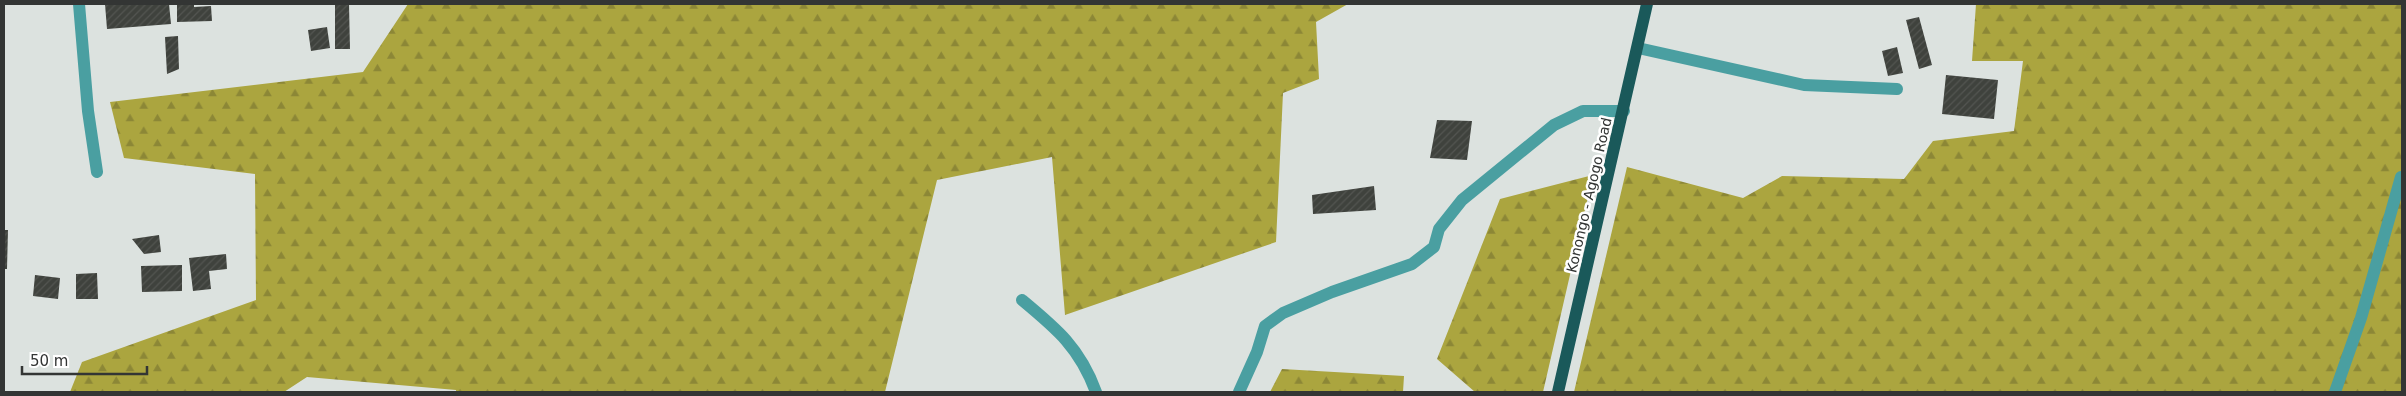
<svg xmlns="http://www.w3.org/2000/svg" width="2406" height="396" viewBox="0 0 2406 396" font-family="'DejaVu Sans',sans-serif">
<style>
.forest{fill:url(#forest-firs)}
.building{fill:url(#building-hatch)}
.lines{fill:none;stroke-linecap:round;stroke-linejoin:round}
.minor{stroke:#4a9fa1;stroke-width:12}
.major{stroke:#1a595a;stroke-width:12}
.labels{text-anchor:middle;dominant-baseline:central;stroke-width:5;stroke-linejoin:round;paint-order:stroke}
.street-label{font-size:14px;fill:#333534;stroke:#fff}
</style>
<defs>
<pattern id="forest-firs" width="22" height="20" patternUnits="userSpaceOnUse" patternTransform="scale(1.25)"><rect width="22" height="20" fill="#aba53f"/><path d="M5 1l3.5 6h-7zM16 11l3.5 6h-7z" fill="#8c8736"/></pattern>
<pattern id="building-hatch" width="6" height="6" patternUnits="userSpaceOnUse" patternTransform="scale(1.25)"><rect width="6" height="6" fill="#3f423d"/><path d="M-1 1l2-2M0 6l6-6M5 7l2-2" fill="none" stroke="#535551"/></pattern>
</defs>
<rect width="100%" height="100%" fill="#dce2df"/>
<path class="forest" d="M408,4H1348L1316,22L1319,79L1283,93L1276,242L1065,315L1052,157L937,180L885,392H456V390L307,377L284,392H70L82,362L256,300L255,174L124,158L110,102L363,72Z
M1976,4H2402V392H1574L1627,167L1743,198L1782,176L1904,179L1933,141L2014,131L2023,61H1972Z
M1593,175L1543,392H1475L1437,359L1500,199Z
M1282,369L1404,376L1403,392H1270Z"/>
<path class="building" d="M105,4H169L171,24L107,29Z
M177,4H194V7L211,6L212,21L177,22Z
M335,4H349L350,49H335Z
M1919,17L1932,65L1919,69L1906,20Z
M327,27L330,48L311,51L308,30Z
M178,36L179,69L167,74L165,37Z
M1897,47L1903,73L1888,76L1882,51Z
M1946,75L1998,80L1994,119L1942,114Z
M1437,120L1472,121L1467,160L1430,158Z
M1374,186L1376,210L1313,214L1312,195Z
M4,230H8L7,269H4Z
M159,235L161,252L144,254L132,239Z
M226,254L227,269L209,271L211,289L193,291L189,258Z
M182,265V291L142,292L141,266Z
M97,273L98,299H76V274Z
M35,275L60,278L58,299L33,296Z"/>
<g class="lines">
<path class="minor" d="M79,4L88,111L97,172
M1638,48L1804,85L1897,89
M1022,300C1057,329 1080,348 1096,392
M1239,392L1257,352L1265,326L1283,313L1332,292L1412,264L1434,247L1439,229L1462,200L1554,125L1583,111H1624
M2335,392L2361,318L2401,177"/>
<path class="major" d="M1558,392L1647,4"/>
</g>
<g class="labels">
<g class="street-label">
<text transform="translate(1589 195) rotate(-77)">Konongo - Agogo Road</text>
</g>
</g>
<rect width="2406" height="396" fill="none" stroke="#333534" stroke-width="10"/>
<path d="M22 366v8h125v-8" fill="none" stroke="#333534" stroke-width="2.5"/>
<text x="30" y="366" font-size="15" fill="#333534" stroke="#ffffff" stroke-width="4" paint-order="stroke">50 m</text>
</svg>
